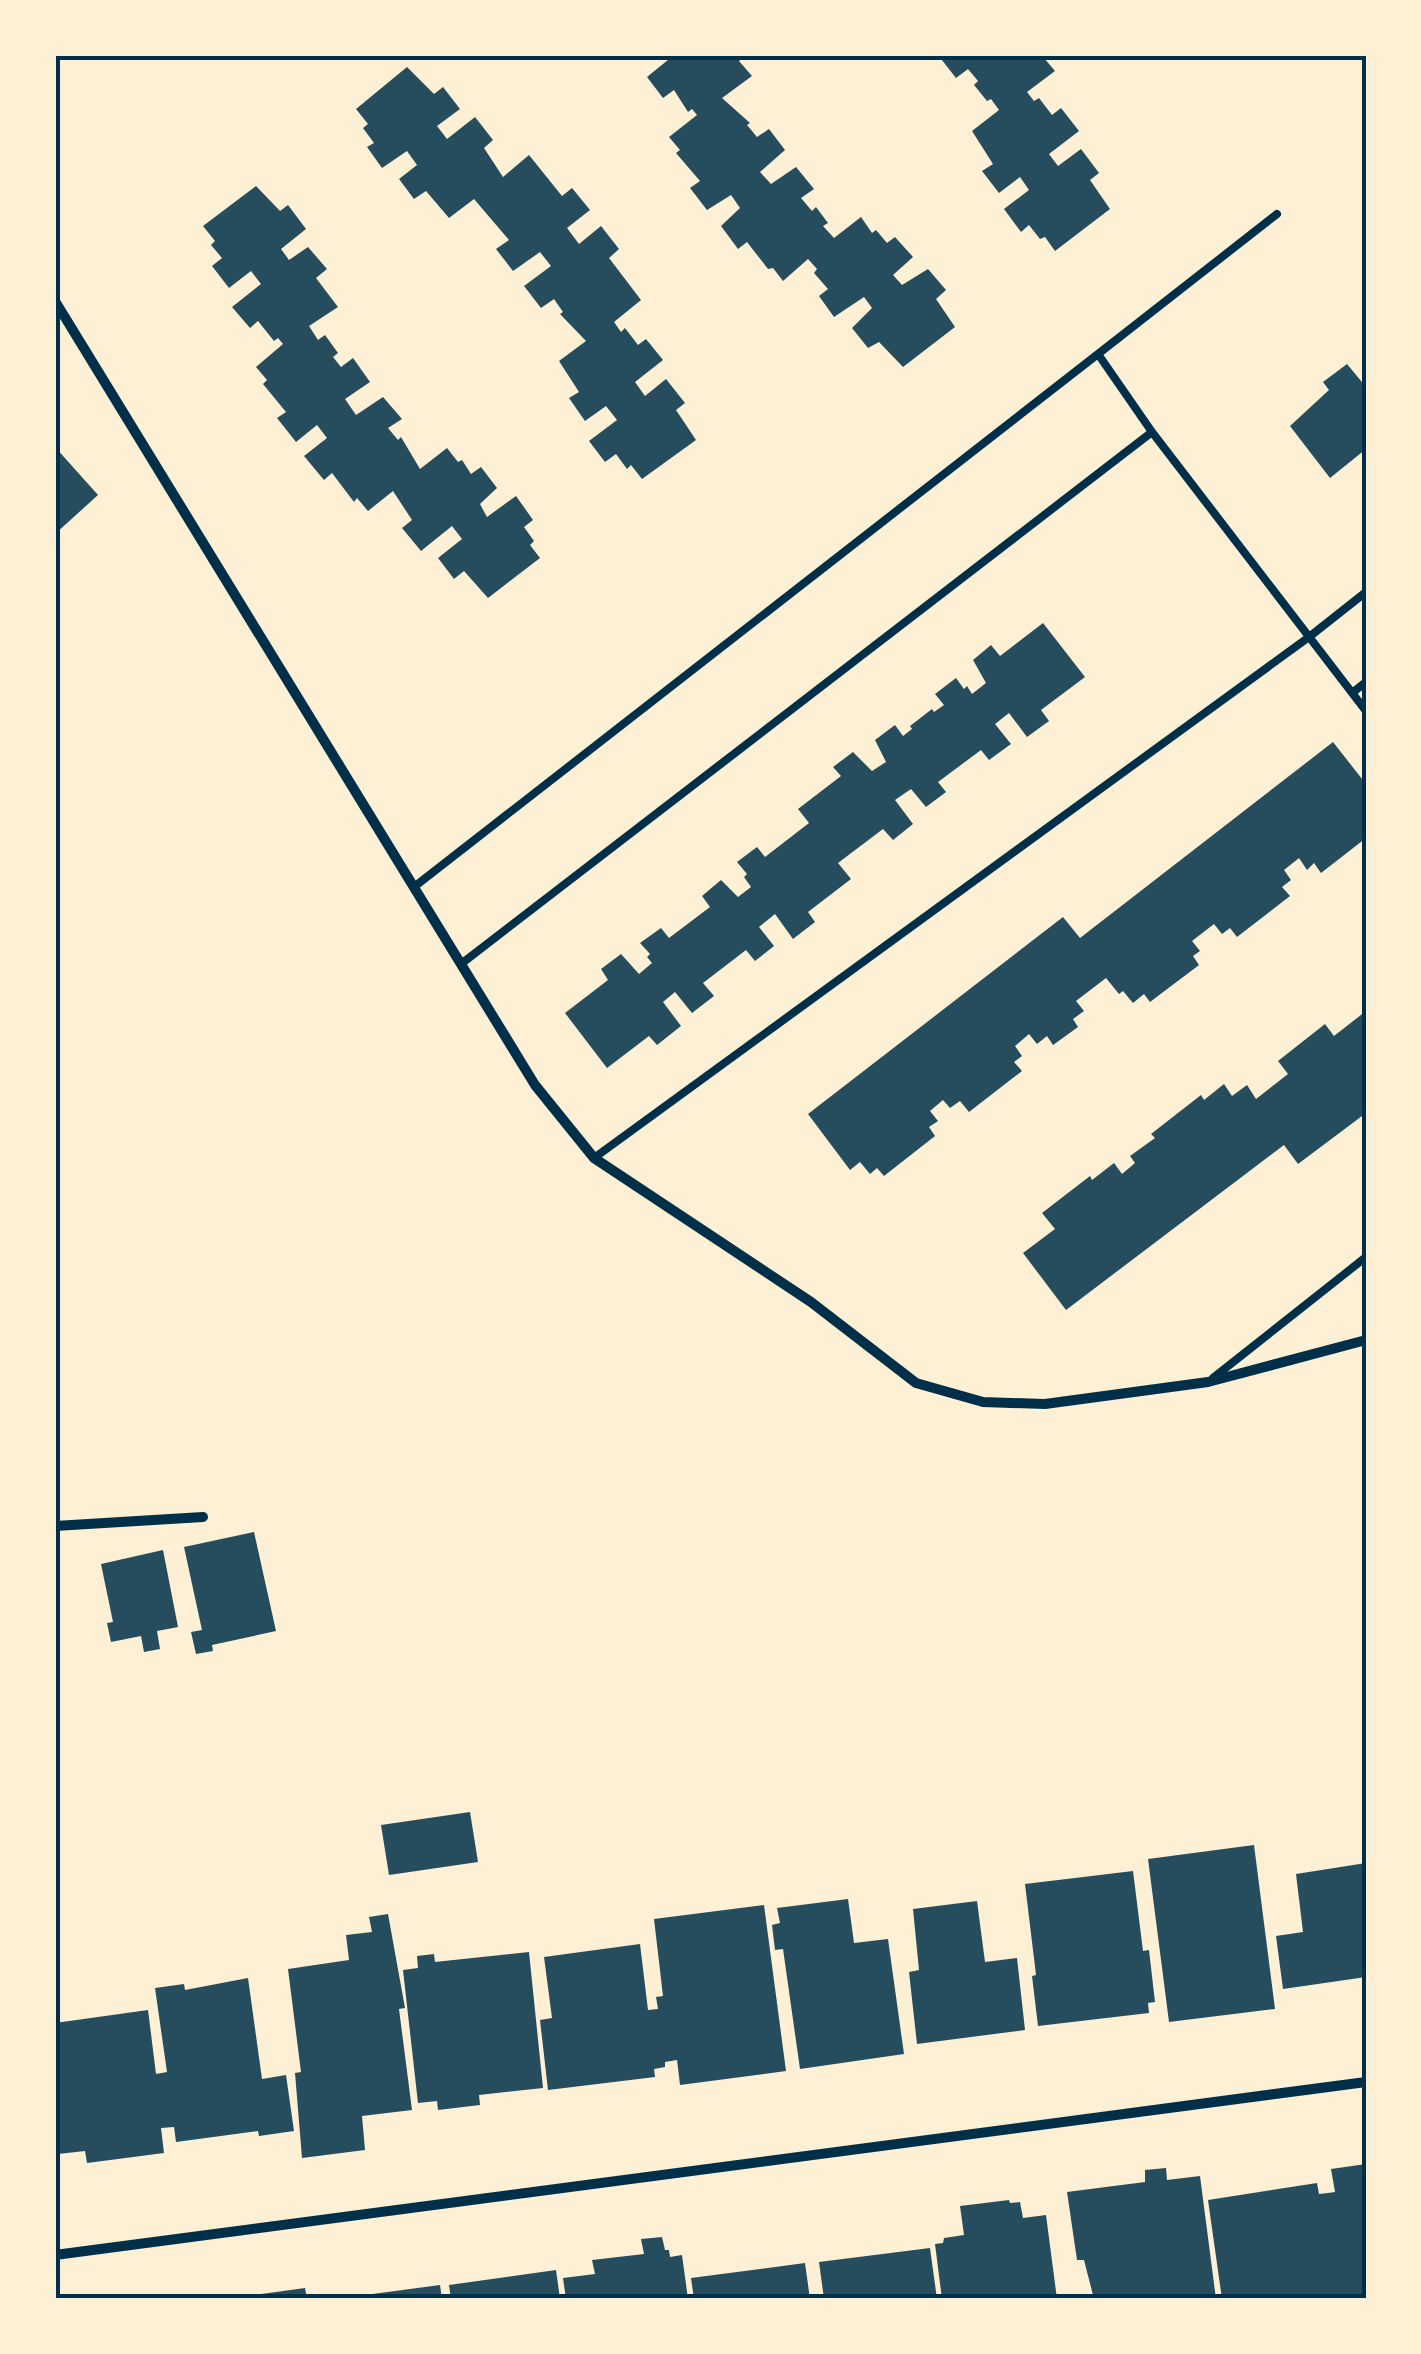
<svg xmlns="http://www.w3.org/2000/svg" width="1421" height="2354" viewBox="0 0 1421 2354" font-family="'Noto Sans',sans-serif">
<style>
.building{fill:#264d5e}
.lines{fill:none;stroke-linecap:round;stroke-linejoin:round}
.service{stroke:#003049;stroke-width:8}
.minor{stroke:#003049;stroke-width:10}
.neatline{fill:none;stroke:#003049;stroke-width:4}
</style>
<rect width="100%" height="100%" fill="#fdf0d5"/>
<path class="building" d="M674,55H739L742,59L739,61L752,76L722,98L750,123L747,125L757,137L769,129L785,150L760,172L771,184L796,167L814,189L801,198L812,211L816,207L828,223L823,226L834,238L861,217L872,233L876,230L887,243L895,237L913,257L893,275L902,285L928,269L946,290L936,299L955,327L903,367L879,342L868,348L852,328L872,308L864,297L834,317L819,296L828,289L814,273L817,269L808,259L783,281L773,268L768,269L747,242L738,249L721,226L740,208L731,195L707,210L690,188L700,181L676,153L680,150L669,137L697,115L692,109L688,112L674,90L663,98L647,77Z
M938,55H1049L1044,58L1055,71L1027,92L1034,101L1039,98L1052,115L1061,108L1079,131L1049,154L1058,166L1081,149L1099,173L1090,180L1110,209L1055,251L1045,237L1040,239L1029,225L1021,232L1004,209L1029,190L1020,177L999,193L982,171L993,164L972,131L999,110L991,99L987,101L974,85L978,81L968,69L956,78Z
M407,67L434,94L443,87L460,109L437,126L447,139L475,117L493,140L484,148L503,177L529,155L562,196L572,188L590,210L567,228L579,244L601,226L619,249L609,258L641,300L614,322L621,332L625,328L638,345L646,339L663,360L635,382L645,396L666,379L685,403L676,410L696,440L642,479L631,465L627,469L616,454L605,462L589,441L617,420L606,406L585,421L569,398L579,392L559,361L586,341L560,314L563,312L554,299L541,308L524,286L551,266L540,252L513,271L496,249L509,240L474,199L449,218L426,191L414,199L399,179L417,165L407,151L382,168L367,147L374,143L363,128L368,124L356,109Z
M256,186L280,211L288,205L306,229L281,249L289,260L308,247L327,269L316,278L338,307L309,326L318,340L325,335L338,353L333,357L341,367L353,358L370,382L345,399L356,415L383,397L402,419L388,428L398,440L401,437L420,469L447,448L458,462L462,460L471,474L481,467L497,488L480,504L487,517L516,496L533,520L524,527L534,541L530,545L540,558L488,598L464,571L454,579L438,558L462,539L452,526L421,551L402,528L412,520L393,491L368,511L357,498L354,502L332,473L324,480L304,456L327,438L317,425L296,442L277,418L286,412L263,384L267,380L256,367L283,344L278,338L274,341L258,321L250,328L232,307L261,284L251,271L229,288L212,266L222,258L211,245L215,241L203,226Z
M1347,364L1366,387V449L1330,478L1290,426L1329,390L1323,382Z
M55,447L98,495L55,534Z
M1043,623L1085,677L1041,710L1049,721L1027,737L1009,713L995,724L1011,744L989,760L981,750L938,782L946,792L926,807L911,789L895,800L913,824L893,840L883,829L838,863L851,879L808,912L815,922L793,939L775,914L759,927L774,946L755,961L746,950L703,983L714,996L692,1013L675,992L663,1002L681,1026L657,1045L649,1036L607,1068L565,1013L608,980L601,969L621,954L639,974L652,963L647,957L650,954L640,943L661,928L669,938L710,907L702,896L721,880L738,897L751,887L744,877L747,874L737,862L757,847L765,857L809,823L798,809L841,776L833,767L853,752L872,771L886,762L875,740L895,725L903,736L912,729L910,726L932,709L934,712L944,705L935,694L956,678L964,689L967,686L972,694L986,683L973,660L991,645L1000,656Z
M1333,742L1366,784V838L1321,873L1314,863L1307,870L1299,858L1284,870L1291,880L1282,887L1290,896L1237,937L1230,928L1222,934L1214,924L1192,941L1200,951L1193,956L1199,965L1150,1002L1144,994L1133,1003L1123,991L1119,994L1106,978L1076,1001L1084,1011L1073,1019L1078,1027L1053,1045L1047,1036L1037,1044L1029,1034L1015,1046L1022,1056L1014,1062L1022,1071L969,1112L960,1101L950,1108L943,1100L930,1111L938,1121L929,1127L935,1136L884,1176L877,1168L870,1174L860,1162L850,1170L808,1114L1063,917L1080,938Z
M1366,1011V1113L1298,1164L1284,1145L1066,1310L1023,1253L1055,1229L1042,1213L1090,1176L1092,1180L1114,1163L1122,1174L1135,1163L1130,1156L1155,1138L1151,1134L1201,1095L1204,1100L1224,1084L1232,1096L1247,1085L1256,1099L1288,1074L1278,1061L1325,1024L1334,1036Z
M254,1532L276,1631L212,1645L213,1651L196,1654L191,1632L202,1630L184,1547Z
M163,1550L178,1627L157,1631L160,1649L144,1652L141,1636L111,1642L107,1623L113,1622L101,1564Z
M470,1812L478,1862L389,1875L381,1825Z
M1254,1845L1275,2009L1169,2022L1148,1859Z
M1366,1863V1977L1283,1989L1276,1936L1303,1932L1296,1874Z
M1133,1871L1143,1951L1149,1950L1155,2002L1148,2003L1149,2013L1038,2026L1032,1976L1036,1975L1025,1884Z
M848,1899L854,1943L888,1939L904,2054L800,2069L783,1949L775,1950L772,1925L780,1923L777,1908Z
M977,1901L985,1962L1017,1958L1025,2030L917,2044L909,1972L919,1970L913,1909Z
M764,1905L786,2071L680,2085L677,2060L665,2062V2067L654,2069L655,2077L548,2090L540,2020L552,2018L544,1957L640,1944L648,2010L658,2009L656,1997L663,1996L654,1919Z
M388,1914L405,2008L399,2009L412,2110L362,2116L365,2150L302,2158L295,2073L301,2072L288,1969L349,1960L346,1935L372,1932L369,1917Z
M529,1952L543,2088L479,2095L480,2105L438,2110L437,2101L418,2103L403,1970L418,1968L417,1956L434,1954L435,1962Z
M248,1978L262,2079L286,2075L294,2131L259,2136L258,2131L176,2142L174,2127L161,2128L164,2153L87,2163L85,2151L58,2154L55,2085L60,2084L55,2065V2023L148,2010L156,2074L167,2072L155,1988L184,1984L185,1990Z
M1366,2164V2299H1222L1208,2200L1317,2183L1319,2194L1328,2193L1335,2192L1331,2169Z
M1166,2168L1167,2180L1200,2176L1216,2299H1094L1084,2260H1077L1067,2192L1145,2182V2170Z
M1009,2200L1010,2203L1020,2202L1023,2218L1046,2215L1057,2299H942L935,2244L943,2243L944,2238L964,2235L960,2206Z
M662,2237L665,2250H669L670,2257L682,2255L688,2299H566L563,2278L595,2274L592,2260L644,2254L641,2239Z
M930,2248L937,2299H824L819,2262Z
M805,2263L810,2299H694L691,2278Z
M556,2270L560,2299H451L449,2285Z
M440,2285L442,2299H350V2297Z
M305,2288L307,2299H240V2297Z"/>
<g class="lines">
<path class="service" d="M1098,354L1277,214
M1352,693L1366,682
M414,887L1098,354L1152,432L1366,711
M461,964L1152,432
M594,1158L1309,637L1366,592
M1213,1378L1366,1257"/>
<path class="minor" d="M55,301L535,1085L594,1158L811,1302L916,1383L983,1402L1045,1404L1208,1382L1366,1340
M55,1526L203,1517
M55,2255L1366,2082"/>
</g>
<rect width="1421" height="2354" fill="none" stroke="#fdf0d5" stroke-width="115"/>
<rect x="58" y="58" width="1306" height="2238" class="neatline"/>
</svg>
